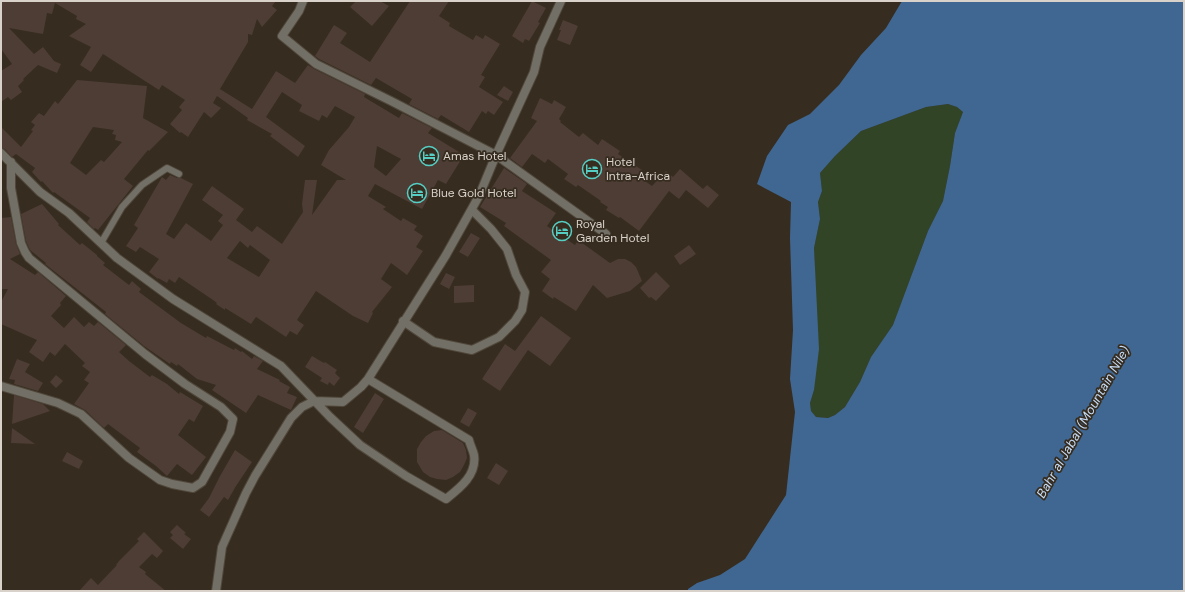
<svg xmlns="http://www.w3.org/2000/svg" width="1185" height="592" viewBox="0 0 1185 592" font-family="'DM Sans',sans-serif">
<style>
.green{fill:#324426}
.water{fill:#406791;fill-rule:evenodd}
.building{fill:#4e3d35;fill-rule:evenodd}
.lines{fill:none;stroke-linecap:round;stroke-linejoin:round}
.lane-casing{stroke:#50473a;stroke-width:8}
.street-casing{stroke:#50473a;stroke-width:10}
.lane{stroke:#726f67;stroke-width:6}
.street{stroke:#726f67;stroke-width:8}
.labels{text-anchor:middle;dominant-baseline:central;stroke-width:3.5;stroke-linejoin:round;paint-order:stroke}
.poi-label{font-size:12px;fill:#d9d2ca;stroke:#362c1f;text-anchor:start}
.water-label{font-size:13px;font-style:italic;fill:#c7def9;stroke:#362c1f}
</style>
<rect width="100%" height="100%" fill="#362c1f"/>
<path class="green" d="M948,104L957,107L963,112L955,133L950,166L943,201L928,231L893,325L871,357L860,382L845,407L835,415L828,418L816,417L811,411L810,403L814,390L815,275L814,248L820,219L818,202L822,191L820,173L835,156L861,131L926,107Z"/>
<path class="water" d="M902,1H1184V591H688V589L697,583L720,575L745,559L786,495L795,412L790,379L793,330L790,238L791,202L757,184L767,156L788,125L810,114L839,85L861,55L886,28ZM948,104L957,107L963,112L955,133L950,166L943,201L928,231L893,325L871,357L860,382L845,407L835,415L828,418L816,417L811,411L810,403L814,390L819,349L814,248L820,219L818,202L822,191L820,173L835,156L861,131L926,107Z"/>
<path class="building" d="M1,1H276L272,6L277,10L262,27L257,19L252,35L248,34V42L220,89L252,109L276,71L295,83L308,65L314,69L365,94L364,97L399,118L402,113L432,128L428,133L464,155L446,184L438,180L422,209L375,184L368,196L386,207L383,209L401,221L403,218L417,226L414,230L423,236L416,247L423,251L407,275L391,263L381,279L392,287L372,312L373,313L368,323L353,316L316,291L297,320L304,325L297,335L290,331L286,337L256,317L251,324L225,308V310L216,304L217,303L213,300L179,277L175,283L169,279L167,283L158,278V279L149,272L159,259L140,247L136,252L126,246L138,228L134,225L162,177L166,180L170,175L177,178H181L193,184L166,234L174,239L186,223L211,241L223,225L218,221L223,215L202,200L212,186L244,209L236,220L252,232L257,226L282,244L303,212L302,204L305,180H317L312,215L337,180H346L321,165L329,150L349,127L355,117L335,106L327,118L322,115L319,121L299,111L302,105L282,92L266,117L305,146L298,157L270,136L272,134L247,120L248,118L217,96L213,103L221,108L211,118L204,112L188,137L181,132L180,133L170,124L182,110L179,107L185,100L162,85L159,90L103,54L91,72L80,65L91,47L69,36L86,24L76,19L77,16L55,3L52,14L47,13L43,34L9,28L34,54L43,47L54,61L61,64L57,73L38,65L23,79L24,80L18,86L22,92L11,100L8,97L1,102V71L12,64L1,49ZM377,146L401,159L386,176L374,167ZM240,241L248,248L250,245L270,260L259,277L227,258Z
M356,1H380L389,6L372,26L350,7Z
M410,1H449L439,16L450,23L449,26L473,40L476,35L483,39L485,35L500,44L481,75L485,77L479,87L503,102L494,115L488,111L486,114L482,111L469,132L441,115L438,119L409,104L412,99L376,78L371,85L319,59L315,56L334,25L347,33L340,43L370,62Z
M532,1L546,8L538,22L540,23L529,41L525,39L523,43L512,36Z
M563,20L578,26L570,45L557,40L561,30H559Z
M77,80L147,86L143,118L168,132L149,151L148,150L124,179L133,186L98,230L95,228L94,229L87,222L90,218L54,192L53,193L42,181L41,182L32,172L35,168L16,154L12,157L5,149L1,148V127L21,147L33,131L31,130L35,125L31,122L39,113L44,116L55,101L58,104ZM93,127L114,130L112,134L116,135L115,140L122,142L104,162L101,160L86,175L70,163Z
M504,86L513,92L508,101L497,95Z
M540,98L552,104L554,100L566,107L559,119L561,121L560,122L579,137L583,133L598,145L602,139L620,151L618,154L642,170L638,176L652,186L666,171L673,177L680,169L703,189L707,185L719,195L708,208L686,190L679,199L669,191L639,231L620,217L619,218L606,210L608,207L600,202L601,201L578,185L576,187L564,179L568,174L548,159L545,163L532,154L522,167L510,158L537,121L531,118Z
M504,168L527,184L522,191L556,213L547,226L575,245L578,240L610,263L618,259H625L631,262L636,267L642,281L630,291L607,298L593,285L576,311L554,297L553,299L542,291L550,279L541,272L551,260L504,226L506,223L480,207Z
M42,204L59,224L58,225L80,245L82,243L97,255V256L105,263L103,265L129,285L132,281L141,289L139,292L181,323L206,338L207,336L234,350L235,348L241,352L242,351L252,359L254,356L263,361L257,369L280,380L279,381L290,387L287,393L297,397L291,410L258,395L246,413L212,390L216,385L197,379L178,364L177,366L171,362L170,364L144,346L105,314L106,312L45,264L46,263L30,250L26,241L21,214Z
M11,217L16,244L20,254L10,259L35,275L38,272L66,296L60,303L61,305L51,316L64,328L74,317L84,327L89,322L94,326L98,322L126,345L119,352L129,361L150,377L152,375L167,384L179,394L180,392L203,406L194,422L189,419L178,435L206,457L192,475L177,464L167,476L156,466L137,452L140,448L108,424L104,428L85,410L74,404L89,383L84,380L90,372L82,366L85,363L65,344L55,356L50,352L43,362L29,352L37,340L1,324V302L8,289H1V218Z
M471,233L480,238L468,257L459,252Z
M689,245L696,254L680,265L674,256Z
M656,272L670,286L656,301L651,297L649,298L640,288Z
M446,273L455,277L449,289L440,284Z
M474,285V302L454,303V286Z
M541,316L571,338L550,366L528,350L500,391L482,379L505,344L515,351Z
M312,356L324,363L325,362L337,370L335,373L340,378L334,386L329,382L328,385L320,381L322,378L305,367Z
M17,359L30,364L25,372L43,383L38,391L14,384L15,380L9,379Z
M56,375L63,381L56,388L50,382Z
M375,393L384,399L363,433L354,427Z
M14,395L43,404L50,411L12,424Z
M468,408L477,413L469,427L460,422Z
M12,428L35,444L11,443Z
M442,430L463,443L466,450L467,458L464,465L460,472L453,477L446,480L437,479L430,477L423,472L417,462V449L421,442L426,436L434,431Z
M235,450L252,462L236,486L228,500L224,497L209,517L200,510L209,498L220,476Z
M67,452L83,461L79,469L62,461Z
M496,463L508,471L499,485L487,478Z
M177,525L186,533L184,534L191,539L183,549L170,538L173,535L170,532Z
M144,532L163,551L157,558L152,554L139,567L146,572L145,574L166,591H79L91,578L98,585L117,565H116L119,561L139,541L137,539Z"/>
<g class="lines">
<defs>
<path id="lane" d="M101,243L122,207L142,185L167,168L179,174"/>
<path id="street" d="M303,1L299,11L282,36L316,64L391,101L496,155L606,234
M1,153L40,192L69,213L117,258L173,299L281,366L330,417L360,445L406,476L446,499C460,488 477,475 474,455C473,450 470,445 469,440L368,379
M403,321L434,342L472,350L499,337L515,321L522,310L525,292L516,275L507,249L491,229L472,210
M1,386L58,403L81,414L129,458L160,480L172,484L193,488L202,482L230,432L233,419L221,407L185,384L145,354L29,258L25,252L21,243L11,188V162
M216,591L222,547L246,493L255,476L291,418L302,407L314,401L343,402L361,387L368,379L446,255L479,196L496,155L534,72L540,47L561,1"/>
</defs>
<use href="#lane" class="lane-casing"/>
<use href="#street" class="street-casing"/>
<use href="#lane" class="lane"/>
<use href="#street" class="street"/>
</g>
<defs>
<symbol id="hotel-ring" viewBox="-11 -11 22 22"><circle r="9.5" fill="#362c1f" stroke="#56cec3" stroke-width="1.5"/><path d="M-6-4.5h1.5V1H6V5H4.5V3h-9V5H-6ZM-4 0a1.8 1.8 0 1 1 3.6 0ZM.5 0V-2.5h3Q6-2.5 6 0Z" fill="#56cec3"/></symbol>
</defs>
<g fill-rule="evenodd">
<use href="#hotel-ring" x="418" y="145" width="22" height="22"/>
<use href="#hotel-ring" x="581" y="158" width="22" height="22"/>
<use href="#hotel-ring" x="406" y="182" width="22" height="22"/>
<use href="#hotel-ring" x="551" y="220" width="22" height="22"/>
</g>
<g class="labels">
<g class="poi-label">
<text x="443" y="156">Amas Hotel</text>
<text x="606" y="162">Hotel<tspan x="606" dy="14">Intra-Africa</tspan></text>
<text x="431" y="193">Blue Gold Hotel</text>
<text x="576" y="224">Royal<tspan x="576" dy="14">Garden Hotel</tspan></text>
</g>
<g class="water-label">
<text transform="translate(1083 422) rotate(-60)">Bahr al Jabal (Mountain Nile)</text>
</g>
</g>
<rect width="1185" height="592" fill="none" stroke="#d9d2ca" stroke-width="4"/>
</svg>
